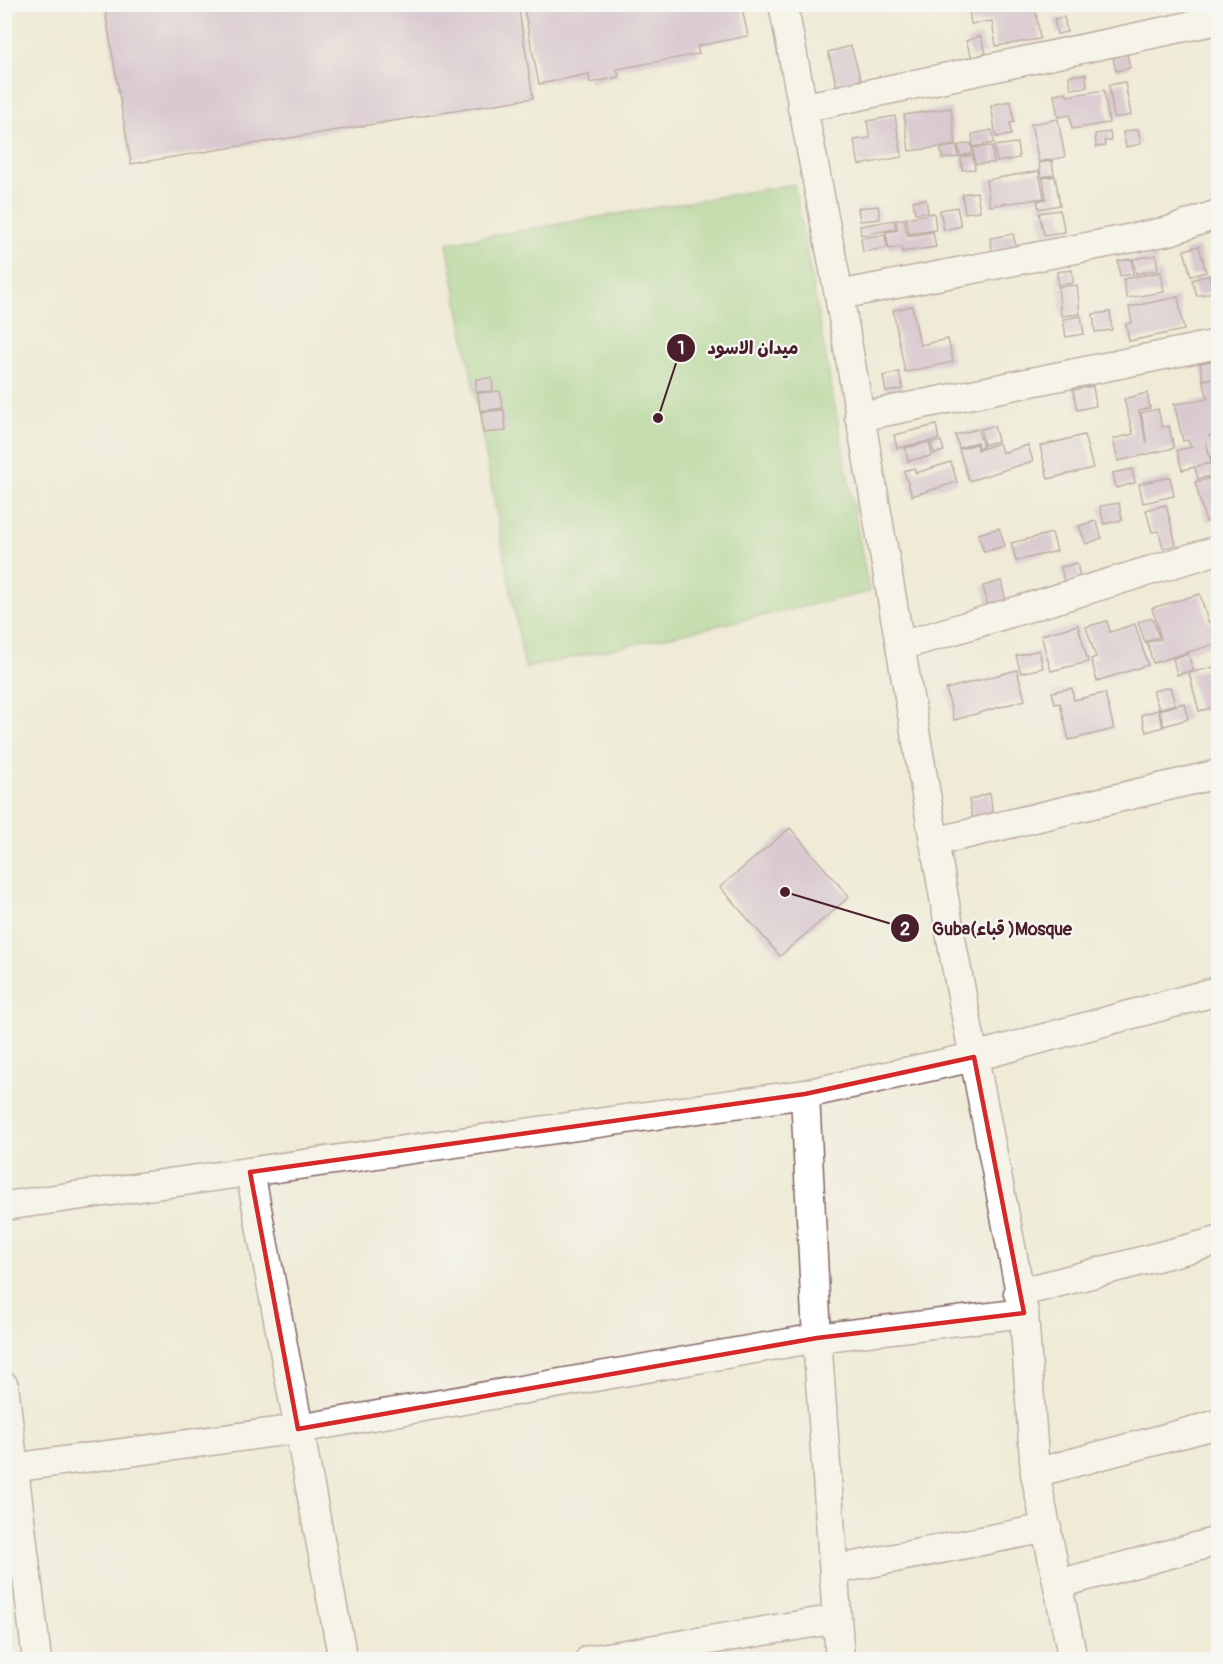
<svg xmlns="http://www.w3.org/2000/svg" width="1223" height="1664" viewBox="0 0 1223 1664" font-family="Pangolin,'Playpen Sans Arabic',sans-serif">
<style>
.green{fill:#94cd80;stroke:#6f7656;stroke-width:1.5}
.building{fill:#bfa0c8}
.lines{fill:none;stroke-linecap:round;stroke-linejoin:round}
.minor-casing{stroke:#846667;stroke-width:31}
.minor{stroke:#fff;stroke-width:28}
.marked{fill:none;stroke:#d62828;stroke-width:4.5;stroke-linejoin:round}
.leader{fill:none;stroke:#4a1f2b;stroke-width:2}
.callout-dot{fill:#4a1f2b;stroke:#f6f6f2;stroke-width:2}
.mark-label{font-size:18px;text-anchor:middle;font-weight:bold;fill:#fff}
.callout-label{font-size:18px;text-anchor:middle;font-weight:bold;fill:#4a1f2b;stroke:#f6f6f2;stroke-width:4.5;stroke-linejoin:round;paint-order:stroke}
</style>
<rect width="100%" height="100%" fill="#f6f6f2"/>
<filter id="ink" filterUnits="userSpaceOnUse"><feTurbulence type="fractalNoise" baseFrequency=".0167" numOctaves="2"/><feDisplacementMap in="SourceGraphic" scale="12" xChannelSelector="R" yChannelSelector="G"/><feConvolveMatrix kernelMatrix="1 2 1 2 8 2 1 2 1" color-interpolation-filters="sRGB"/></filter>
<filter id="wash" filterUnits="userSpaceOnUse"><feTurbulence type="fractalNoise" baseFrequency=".008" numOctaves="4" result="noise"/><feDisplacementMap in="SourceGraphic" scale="24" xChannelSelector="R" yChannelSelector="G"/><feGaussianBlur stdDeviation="1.35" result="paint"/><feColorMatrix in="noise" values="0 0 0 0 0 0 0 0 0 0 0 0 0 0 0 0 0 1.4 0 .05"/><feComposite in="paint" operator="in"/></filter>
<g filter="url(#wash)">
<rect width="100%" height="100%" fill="#efebd7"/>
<path class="green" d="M794,184L869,592L525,668L447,243Z"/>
<g id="blocks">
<path class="building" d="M104,4H518L533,98L131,164Z
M523,4H741L748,36L697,46L699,54L617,69L619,77L590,83L589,74L539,84Z
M968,4H1035L1040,39L996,46L992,21L971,24Z
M1052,4H1083L1084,6L1053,10Z
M1064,17L1067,32L1057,34L1054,19Z
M980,36L986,53L972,58L966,41Z
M851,46L861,80L837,87L828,52Z
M1127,54L1130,68L1116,71L1113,58Z
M1086,74L1087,87L1071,89L1069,76Z
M1125,82L1131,115L1114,118L1109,85Z
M1104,90L1109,123L1072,129L1070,115L1058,117L1054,94L1066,92L1067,96Z
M1011,101L1014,122L1010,123L1011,135L996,137L991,105Z
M951,108L956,145L909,151L904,115Z
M895,116L902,157L859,165L854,140L870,138L867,121Z
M1058,119L1065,157L1039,162L1031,124Z
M1138,129L1141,144L1126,147L1123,132Z
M992,130L994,143L973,147L972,134Z
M1110,132L1111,141H1104L1105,146L1096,147L1095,134Z
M971,143L973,153L960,156L958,145Z
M1017,143L1019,158L997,162L994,146Z
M957,146L958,157L942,159L941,148Z
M992,146L994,163L975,164L973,148Z
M973,155L975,169L962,170L961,157Z
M1052,161L1054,175L1041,177L1039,163Z
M1039,171L1044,198L990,206L986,180Z
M1055,176L1060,205L1039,209L1037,201L1046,199L1043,178Z
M977,192L980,211L965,213L962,194Z
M926,199L928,212L915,213L913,201Z
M878,206L880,219L860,221L858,208Z
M957,207L961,226L944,230L940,210Z
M1060,210L1065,232L1044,235L1039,213Z
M934,213L936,230L909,234L906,218Z
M904,219L907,236L933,232L936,247L902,252L901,247L889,249L886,232L898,230L896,220Z
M894,220L896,229L861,235L860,226Z
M885,234L887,248L863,252L861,238Z
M1013,234L1016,247L992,251L990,238Z
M1199,246L1206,272L1191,276L1184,250Z
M1156,255L1158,270L1136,274L1133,259Z
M1132,259L1133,274L1120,276L1118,261Z
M1072,270L1073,283L1058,285L1057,272Z
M1161,272L1164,292L1127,298L1123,279Z
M1209,275L1213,292L1197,296L1192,280Z
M1077,285L1080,314L1061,316L1058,287Z
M1178,297L1184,330L1129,341L1126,324L1132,323L1129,307Z
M912,306L920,345L948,339L953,362L905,372L893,310Z
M1110,312L1112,330L1095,332L1093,314Z
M1081,316L1084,334L1066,337L1063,319Z
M1217,360L1218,433L1208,436L1216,434L1218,460L1212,462L1206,442L1211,463L1197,466L1218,462V474L1198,479L1195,467L1182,470L1177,450L1192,447L1187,440L1183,441L1174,404L1208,399L1203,381L1213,378L1203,380L1200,363Z
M899,372L903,389L886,392L883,376Z
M492,378L493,391L476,392V379Z
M1093,386L1096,406L1077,410L1073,390Z
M500,391L503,408L480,411L478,393Z
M1147,393L1150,408L1139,411L1147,443L1141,413L1158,409L1162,427L1169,426L1174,448L1118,461L1113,439L1133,434L1124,399Z
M504,410L506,431L483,433L481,412Z
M936,425L939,439L897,448L894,435Z
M994,426L998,441L984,445L980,429Z
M977,429L983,447L978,448L977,442L959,448L955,435Z
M1084,435L1093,468L1048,479L1040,446Z
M941,441L944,451L934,454L931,443Z
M929,442L932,456L908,461L905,448Z
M999,443L1002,453L1028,445L1033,461L969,481L959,449L976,444L978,450Z
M951,462L957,482L912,496L904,471L914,468L916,473Z
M1132,469L1135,483L1116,488L1113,473Z
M1218,476V518L1206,522L1195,482Z
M1170,477L1174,496L1143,503L1139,484Z
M1119,503L1122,520L1104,524L1100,506Z
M1166,505L1176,545L1163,548L1159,531L1152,532L1146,510Z
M1096,521L1102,538L1086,544L1079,526Z
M999,528L1005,546L984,552L978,534Z
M1052,533L1057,551L1016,561L1011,543Z
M1077,563L1080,578L1064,582L1061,567Z
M1001,581L1006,602L988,606L983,586Z
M1200,594L1208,622L1218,619V643L1153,663L1147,642L1161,639L1152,608Z
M1152,618L1159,637L1145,642L1138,622Z
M1107,621L1110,632L1135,624L1148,665L1097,681L1091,659L1096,657L1086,627Z
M1078,625L1088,662L1051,671L1041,635Z
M1039,650L1043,668L1021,673L1016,656Z
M1188,654L1193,670L1177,675L1173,658Z
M1218,666V706L1199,711L1189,673Z
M1017,670L1025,700L954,720L946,689Z
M1170,687L1175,704L1159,709L1153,691Z
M1072,688L1074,700L1105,693L1114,729L1069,740L1060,703L1055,704L1052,692Z
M1184,703L1188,719L1164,726L1159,710Z
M1158,710L1163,727L1146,732L1141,715Z
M990,793L993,816L973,820L969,800Z
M790,828L849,897L780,956L720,887Z"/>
</g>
</g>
<g filter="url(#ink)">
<use href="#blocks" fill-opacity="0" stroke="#846667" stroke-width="1.5"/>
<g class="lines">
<defs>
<path id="minor" d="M783,4L839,295L954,955L1024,1313L1035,1473L1073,1660
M802,108L1218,20
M839,295L1169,231L1218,214
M859,417L1218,344
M901,646L1218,550
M934,842L1218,774
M805,1094L817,1338L840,1660
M250,1172L343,1660
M4,1206L805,1094L974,1057L1218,991
M1018,1293L1218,1241
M4,1386L37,1660
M4,1469L298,1429L817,1338L1024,1313
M1035,1473L1218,1424
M834,1570L1047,1528
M1058,1584L1218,1541
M589,1660L837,1619"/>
</defs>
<use href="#minor" class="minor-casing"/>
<use href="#minor" class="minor"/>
</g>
</g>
<path d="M0 0H1223V1664H0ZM974,1057L1024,1313L817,1338L298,1429L250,1172L805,1094Z" fill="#efebd7" fill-opacity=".55" fill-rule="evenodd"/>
<path class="marked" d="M974,1057L1024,1313L817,1338L298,1429L250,1172L805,1094Z"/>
<path class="leader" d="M658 418L681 348M785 892L905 928"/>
<g class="callout-dot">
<circle cx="658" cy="418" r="6"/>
<circle cx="785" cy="892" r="6"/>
<circle cx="681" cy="348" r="15"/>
<circle cx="905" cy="928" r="15"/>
</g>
<g class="mark-label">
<text x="681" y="354">1</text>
<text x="905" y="935">2</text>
</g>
<g class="callout-label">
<text x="753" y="354">ميدان الاسود</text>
<text x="1002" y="935">Guba(قباء )Mosque</text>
</g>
<rect width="1223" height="1664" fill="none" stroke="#f6f6f2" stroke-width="24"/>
</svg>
